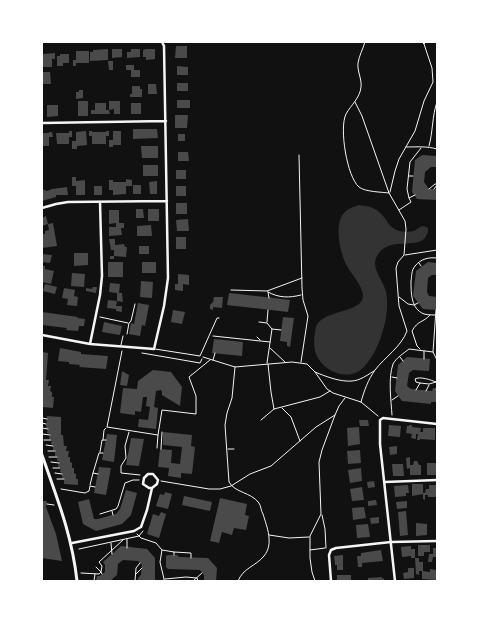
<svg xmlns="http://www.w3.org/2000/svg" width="479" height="623" viewBox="0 0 479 623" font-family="Commissioner,sans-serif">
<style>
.water{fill:#333}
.building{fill:#4a4a4a}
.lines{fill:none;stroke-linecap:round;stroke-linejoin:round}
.path{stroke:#f5f5f5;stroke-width:1}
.service{stroke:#f5f5f5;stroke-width:1}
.minor{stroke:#f5f5f5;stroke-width:2.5}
.tertiary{stroke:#f5f5f5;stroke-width:3}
</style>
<rect width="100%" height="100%" fill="#111"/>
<path class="water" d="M359,205C366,206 374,207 379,212C387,218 388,228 399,231C403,232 410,232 414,231C420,228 421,224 428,228V232C426,236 425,239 421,241C407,247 387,238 377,256C370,268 384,281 386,292C391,315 379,352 363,368C348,382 323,372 316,354C313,345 314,336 316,327C321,309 364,314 363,295C362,285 352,275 347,266C340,254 333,223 345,212C349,208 354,207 359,205Z"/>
<path class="building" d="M176,46H187V58H175Z
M108,49V60L90,61V52H93V50Z
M112,49H122V57L112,58Z
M131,49H140V57L127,58V52H131Z
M146,49H155V59L146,60V57H143V50Z
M76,51H89V63H76V66H73V60H76Z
M55,53V59H52V67H42L43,54Z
M60,54H69V63H63V66H57V56H60Z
M108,61H113V70H109Z
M126,65H134V70H140V77H131V70H126Z
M177,66L188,67V75H177Z
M42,72H50L51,84H42Z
M177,83H188V91H177Z
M148,84H156L157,94H148Z
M132,86H140V89H142V97H130V94H132Z
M79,90H83V98L76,99V92H79Z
M177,100H190V108H177Z
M78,101H88V116H78Z
M109,101H120V114H114V109L109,110Z
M95,103H106V110H109L110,114H91V110H95Z
M131,103H141V114H131Z
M47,105H58V116L47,117Z
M175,115H188L187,128H175Z
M133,129H157L158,138L133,139Z
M69,131H72V137H69V144H57L56,133H69Z
M86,131L87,145L77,146V149H72V141H76V132Z
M89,131H92V132H106V131H109V136H106V144H92V136H89Z
M113,131H121V145H113V147H109V140H113Z
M49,132H52L53,137H49V146H42V133H49Z
M178,134H185V141H178Z
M141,146H158V158H142Z
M178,152H188L189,161H178Z
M422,155L437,156V167H431L425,172L424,182L429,189H437V200L417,199L412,192L415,160Z
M143,165H158V176H143Z
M176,170H186V179H176Z
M72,177H76V181L85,180V195H76V186H72Z
M126,179L132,180V186H126V194L113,195V190H109V180H113V182H126Z
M157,181V194H150L149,182Z
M133,185H141V194H133Z
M94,186H102V195H94Z
M176,186H186V196H176Z
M67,187L68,195H56V197L42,201V189L47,191L52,189Z
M176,203H187V214H176Z
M136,209H143L144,218H136Z
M148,209H159V221H148Z
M109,210H119V223H124V228H121L122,235L109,236V227H116V223L109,224Z
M46,216L48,224L42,226V218Z
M188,219L189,231H177L176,220Z
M53,223L57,246L42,248V234H45V231L49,230L48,224Z
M151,225L152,236H137V226Z
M176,237H186V249H176Z
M109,239H115V245H116L124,244L125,247H127L126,257L114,256V259H110V256H114V250H111Z
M139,246H149V254H139Z
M74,253H88V265L74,266Z
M42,254L52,255L50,263L42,262Z
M108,262H123V277H108Z
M142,262H156V273H142Z
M428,262L437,263V275H432L428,278L427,292L429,296L437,297V310L423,309L413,296L416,271Z
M42,266H45V269L54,271L51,284L42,282Z
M72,273L85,274L84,287L71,286Z
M178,274L189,275V285L183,284V291L175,290V284H178Z
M141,281L153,282L152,298L140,297Z
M110,283L120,284L119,293H122L123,302L117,301L116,306H122V312L116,311V309L107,308L108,300L117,301V293L109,292Z
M45,284L57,287L55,294L43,291Z
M93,287H97L96,293L86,291V288L92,289Z
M64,288L75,290L74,296L78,297L77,306L67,305L68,299L62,298Z
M229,293L290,300L288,312L227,305Z
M214,297H223L222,308L213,307V310L210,309V305L213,302Z
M138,303L149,305L145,326L142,325L140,336L129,334L131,323L134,324Z
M173,310L185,312L182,324L171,322Z
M42,312L78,317L77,318L85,319L84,326H79L78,331L66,330L67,328L42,325Z
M283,317L294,318L290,347L287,346V342L280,341Z
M104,322L122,326L120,335L102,332Z
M214,339L243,342L242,356L212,353Z
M60,348L81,352V354L108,356L106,369L79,367L80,365L69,364V362L58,361Z
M42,352L48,353L46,380H49L48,386H51L50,391L52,392V397H54L53,408L42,407Z
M407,357L430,359L429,371L413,370L409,373L407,386L411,389L432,391L433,388L437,389V402H431V404L402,401L395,391L398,365Z
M153,370L171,372L182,387L180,406L162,395V392L161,390L156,391L154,407L158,408L156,429L138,427L139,419L148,420L150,407L146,406L147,397H143L141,412L135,411V415L120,413L123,388L137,389L138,381Z
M122,371L129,375L127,386L120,385Z
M47,416L61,417V435H63L64,446H67L66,451H69L68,457H70V462L72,463V468H74V473L76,474V479H78V485L64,484V478H62V473L60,472L61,467H58L59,461H57V456H55V450H53V445L51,444L52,439H49L50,434L47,433L48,428H46Z
M359,420H368L369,426H360Z
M389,425L401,426L400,437L388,436Z
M409,425H412V427L421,428L420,432H423V428H435V440L420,439V440H417L418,434H416V439L411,438L412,434L406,433L407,426H409Z
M359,427L360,444L348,446L347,428Z
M163,432L192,435L191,446L195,447L192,474L181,473V478L168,476L169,468L158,467L160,449L172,450L171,463L180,464L182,447L163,445Z
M107,434L117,435L114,462L102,460Z
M131,438L144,439L139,466L126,465Z
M397,446V454L390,455L389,447Z
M360,450L361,463L348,464L347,451Z
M410,457V465H413L414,461H417L419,465H421V475H410V468L407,469L406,458Z
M427,463H437V475H427Z
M392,464H403L404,476H393Z
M99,467L111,468L106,495L94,493Z
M361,468L362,481L350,483L348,470Z
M374,481L375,487L368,488L367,482Z
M412,484H423V493H425L426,489H429V485H437V497H428V495H425V500L423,499V494L412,496Z
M406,485H408L409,493H406V496L395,497L394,486Z
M362,487L364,500L352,501L350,489Z
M126,490L137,493L131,515L122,524L96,531L83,524L78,502L89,499L94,519H98L116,514L120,509Z
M165,492L172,494L168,509L156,506L160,494L164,495Z
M184,496L212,502L210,511L182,505Z
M220,498L247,504L245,515L249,516L246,530L234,528L232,535L222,532L219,543L210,541Z
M376,500L377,505L368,506V501Z
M42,501H47L46,507L56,534L62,561L42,558Z
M407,501V508L397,509L396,502Z
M364,507L366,518L353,520L352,508Z
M406,511L408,535L400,536L398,512Z
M161,512L166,514L159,538L147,534L153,514L159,516Z
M379,517V523L371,524L370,518Z
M416,523L427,524V535L416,536Z
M368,524L370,537L357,538L356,525Z
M418,545H430V552H424V556H418Z
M121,546L147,549L155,558V581H138V578L141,575L142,565L138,561L123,560L118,564L117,575L110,581H96L97,576H100L105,572V565L103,562Z
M411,546V549H415V558H419V562H423V571H419V575L416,574L415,558H411V556L402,557L401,547Z
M433,548H437V555L436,557H433L432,562H428L429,554H433Z
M381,550L383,561L362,563V567H358L357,556H361V553Z
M168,555H177L179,557L208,558L217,568L216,581H204V575L200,570L168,569L166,567V556Z
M343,555V570H337V565H335L334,556Z
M408,568H414V578L404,579L403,573L408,572Z
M430,569L437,570L436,580L422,579V571L430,572Z
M337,575H351V580L337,581Z
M382,577V579L384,578V581H368V578Z"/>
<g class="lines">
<path class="path" d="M365,42C363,49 359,56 358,63C357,71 362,79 361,87C360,98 351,105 346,114C339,128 347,177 359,187C365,192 382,192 389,193
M422,42L424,44L426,42
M355,102L362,116L389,193L405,221L406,229L404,255L398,262L396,268L399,306L407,331C401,347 385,357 375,370C368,380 364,391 361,402
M429,146C433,132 432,116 437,102
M406,147C417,147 427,146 437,149
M299,155L302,288L303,300L308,316L301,362
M409,176H413
M429,189L435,184H437
M434,189L437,185
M390,192L395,171L399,159L415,131L424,101L433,82L432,68L424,44
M415,195L409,198L407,189L410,162L421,148
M399,210L411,202L409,198
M405,255L437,250
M437,258C428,257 421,259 415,266C411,271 412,276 411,281C411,293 411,309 424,314C428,315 433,315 437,315
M419,263L421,266
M231,290L267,291L302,278
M268,292C279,298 289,298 301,295
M268,292L269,298
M399,297L408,304L414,305L418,303
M436,310L433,352L437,360
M100,317L128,323
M259,322L267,323L272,329L267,363
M267,322L268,310
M272,329L281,330
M127,334L129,323L131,321L135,304
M213,336L270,342
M257,337L260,340
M270,348L285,362
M420,349L417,346L412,331C418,320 423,323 430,315
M122,351L107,427L158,435L157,448
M142,353L200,363L202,359
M203,357L235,367L292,362L307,364L315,372L327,389L333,393L361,402L378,416
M400,357L403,361
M424,359V351
M213,360L215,353
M268,364L271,392L274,409
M235,367L232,398L227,413L225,425L229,482C235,493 251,492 259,503C261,506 261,511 263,514C267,527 274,544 264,556C256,566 243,568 238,581
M315,372C327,377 347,385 360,379C365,377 369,374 374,371
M392,377L397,378
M420,383L416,382L415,379C420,376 431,380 436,382L437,379
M436,389L437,387
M416,390L420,383L429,384L436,382L437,384
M426,391L429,385
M392,400L398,396
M282,408L291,417L300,441
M392,415C391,400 388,378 393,364C396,358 404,353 409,349L433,352
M42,418L47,419
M261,420L274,409L320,397L330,391
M42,423L46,424
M42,428L48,429
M129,432L125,446L126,458L121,466V473L140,475
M42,434L50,435
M158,435L162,410L196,414V396L189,377L210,360
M44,440H51
M103,440L104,430L106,428
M46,445L53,446
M161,449L162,432
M228,449H234
M48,451H55
M100,452L102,440H106
M49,457H57
M51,462L59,463
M53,468H60
M55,473L62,474
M93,473L99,453H103
M57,479H64
M161,481L209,489H220L231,486L250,474L271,466L316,427L335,415
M90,485L93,473L98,474
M61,489L85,493L89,491L90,486L95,487
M47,504L54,505
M112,511L113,515
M100,514L116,509L118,506L125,483L133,480H139
M322,515L325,529L326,548
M137,534L141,538L156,543L162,550L160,562L164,579V581
M269,535L289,538L309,537
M111,543L112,554
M127,548V539
M79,549L139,536L143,531
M162,550L174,552V555
M310,550L325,548
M174,552L191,553V558
M96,567L101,572L102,566L99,562L123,540
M81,573L99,574L101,572L102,574
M136,574L142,568
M165,579L186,577L197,578L198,581
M94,581L95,574
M111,581H112
M128,581H135
M135,581L136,568L140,563
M193,581L202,573
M315,581L312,572L310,558V536L321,514L319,462L322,450L335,415L339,406L345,398"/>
<path class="service" d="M121,345L123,336
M155,349L200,356L217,318H219"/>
<path class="minor" d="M42,123L166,121
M42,208L56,204L68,202L167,201
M42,335L90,344L154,349L164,306L168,278L164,46L162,42
M90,344L100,295L102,276L100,202
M385,482L437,480
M72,543L134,531L141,527L147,510L152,488L157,484L158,480L153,474H148L144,478L143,484L149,488H152
M331,581L329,555L331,550L336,548L391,542L437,541
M395,581L380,444V420L383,418L437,424"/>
<path class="tertiary" d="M42,455C57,498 72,535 77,581"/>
</g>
<rect width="479" height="623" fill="none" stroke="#ffffff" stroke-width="86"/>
</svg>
